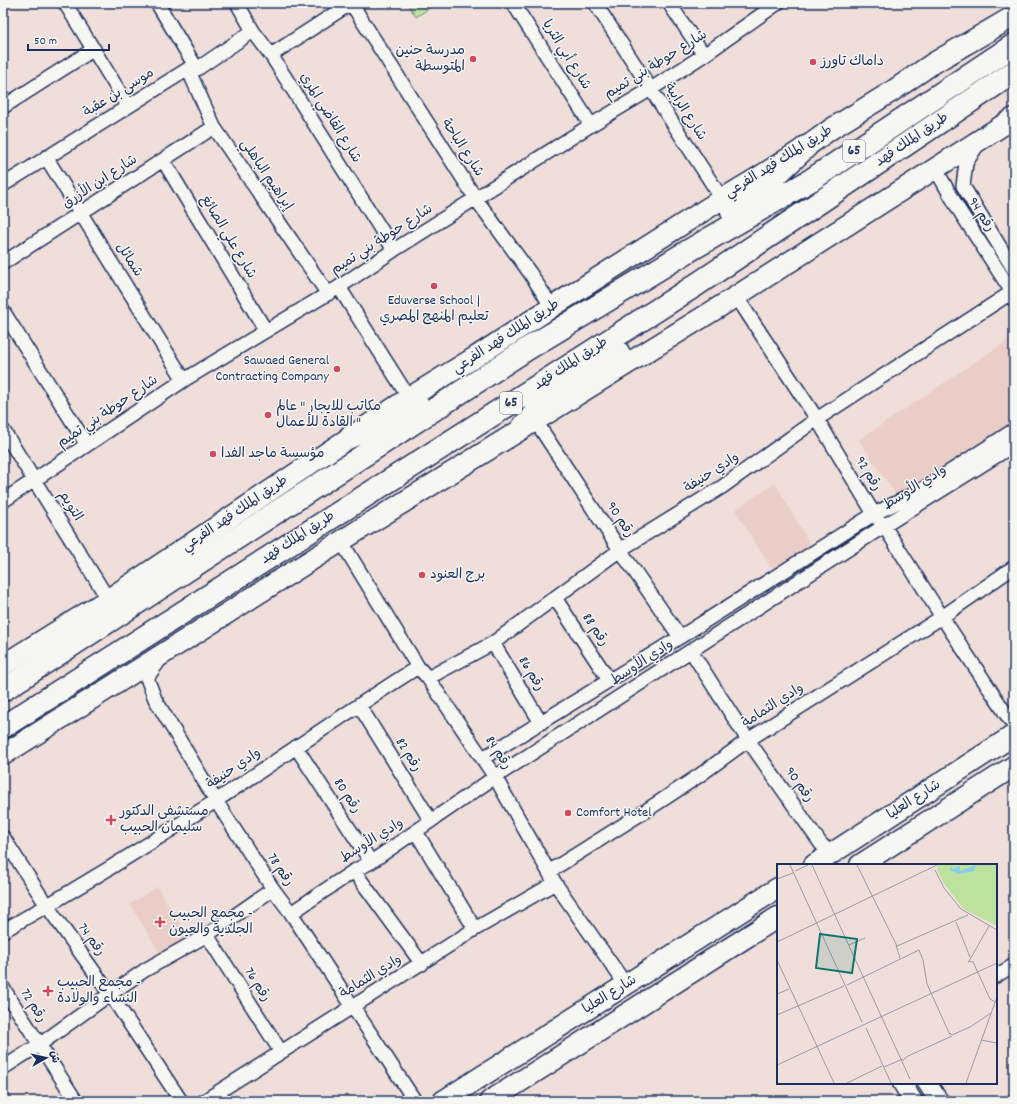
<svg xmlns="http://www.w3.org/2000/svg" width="1017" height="1104" viewBox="0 0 1017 1104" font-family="Dekko,'Playpen Sans Arabic',sans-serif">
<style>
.built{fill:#eacdc7}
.green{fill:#bce29d;stroke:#6c887e}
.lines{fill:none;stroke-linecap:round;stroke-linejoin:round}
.minor-casing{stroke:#1b2f5e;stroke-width:16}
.secondary-casing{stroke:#1b2f5e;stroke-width:21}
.primary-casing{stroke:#1b2f5e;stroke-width:23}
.motorway-casing{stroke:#1b2f5e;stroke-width:25}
.minor{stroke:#f6f6f2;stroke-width:13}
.secondary{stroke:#f6f6f2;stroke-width:18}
.primary{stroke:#f6f6f2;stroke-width:20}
.motorway{stroke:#f6f6f2;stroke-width:22}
.poi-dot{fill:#d1495b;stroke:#f6f6f2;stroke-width:1.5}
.labels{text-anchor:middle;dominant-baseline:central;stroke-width:3;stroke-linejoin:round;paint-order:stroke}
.shield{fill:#f6f6f2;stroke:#5d6b8a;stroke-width:1}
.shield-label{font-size:13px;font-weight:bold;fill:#1b2f5e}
.poi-label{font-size:14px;fill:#1b2f5e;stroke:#f6f6f2;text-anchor:start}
.street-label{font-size:14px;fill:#1b2f5e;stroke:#f6f6f2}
.inset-road{fill:none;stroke:#9a98a8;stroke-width:1}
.view{fill:#0f766e;fill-opacity:0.15;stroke:#0f766e;stroke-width:2}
.inset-edge{fill:none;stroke:#1b2f5e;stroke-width:2}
</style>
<rect width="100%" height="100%" fill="#efded9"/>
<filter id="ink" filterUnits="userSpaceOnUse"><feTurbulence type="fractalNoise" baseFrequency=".025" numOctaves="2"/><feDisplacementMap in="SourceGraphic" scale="8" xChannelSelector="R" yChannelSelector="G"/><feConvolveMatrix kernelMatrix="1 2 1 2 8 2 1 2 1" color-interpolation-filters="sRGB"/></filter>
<g filter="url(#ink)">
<path class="built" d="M1014,336V432L901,502L859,440Z
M775,483L812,548L774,572L735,510Z
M157,887L190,940L163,958L130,904Z"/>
<path class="green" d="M407,3H437L416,17Z"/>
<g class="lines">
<defs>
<path id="minor" d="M65,3L128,106
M157,3L197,69
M237,3L253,31L271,55L394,250
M351,3L476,199L530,273L552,307
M513,3L591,125
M595,3L722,199
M669,3L704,55
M271,55L351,3
M188,69L214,127L328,294
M3,107L94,49
M978,144L966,163L963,186L1014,270
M46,157L184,380
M163,160L266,331
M935,168L959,210L1012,292L1014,300
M3,185L188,69H197L253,31
M3,263L214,127
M339,287L409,398
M736,296L817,419L874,514L884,526L942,617L1014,726
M3,311L87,445
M535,420L620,550L680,637
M3,430L108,599
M3,501L184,380L339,287L394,250L591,125L651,89L704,55L778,3
M341,541L418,667L428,678L495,777L555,883L626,985
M555,598L609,680
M493,643L541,723
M691,651L748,740L821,844L832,854
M159,661L147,678L155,699L216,801L273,889L291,913L415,1101
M428,678L493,643L620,550L722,487L817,419L1012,292
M359,705L431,821
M296,747L371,862
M483,758L680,637L874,514L920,491L1014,430
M416,832L475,929
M3,837L47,906L110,994L181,1101
M354,871L422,964
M550,871L650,808L700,775L748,740L942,617L1014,567
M291,913L354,871L371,862L495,777L884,526L1014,445
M3,931C75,890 147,846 217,800C284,756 350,710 418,667
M207,935L281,1052
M996,976L1014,965
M3,988L76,1101
M3,1068L39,1045L110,994L145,970L207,935L273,889
M204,1101L475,929L555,883
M1013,1101H1014"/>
<path id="secondary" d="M902,1083L913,1101
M927,1083L939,1101"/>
<path id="primary" d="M3,665L107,600L407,399L477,356L552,307L722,199L762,175L806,147L831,129L891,92L932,64L1014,16
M3,755L362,528L724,304L1014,118
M814,865L1014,735
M860,865L1014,766
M443,1101L778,888
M490,1101L778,917"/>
<path id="motorway" d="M732,212L756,194L806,147
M523,427L547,399L618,352
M350,437L419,407
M3,690L527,349L690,250L811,180L1014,45
M3,727L693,287L1014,72"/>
</defs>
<use href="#minor" class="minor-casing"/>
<use href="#secondary" class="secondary-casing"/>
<use href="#primary" class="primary-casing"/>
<use href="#motorway" class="motorway-casing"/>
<use href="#minor" class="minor"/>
<use href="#secondary" class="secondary"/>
<use href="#primary" class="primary"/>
<use href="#motorway" class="motorway"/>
</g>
</g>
<g class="poi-dot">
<circle cx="473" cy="59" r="4"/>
<circle cx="813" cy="62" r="4"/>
<circle cx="434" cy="286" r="4"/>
<circle cx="337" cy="369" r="4"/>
<circle cx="268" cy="415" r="4"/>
<circle cx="213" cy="454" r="4"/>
<circle cx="422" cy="575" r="4"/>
<circle cx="568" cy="813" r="4"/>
<path d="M109 814h4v4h4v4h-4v4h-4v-4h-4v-4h4z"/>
<path d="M158 916h4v4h4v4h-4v4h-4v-4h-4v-4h4z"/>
<path d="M46 985h4v4h4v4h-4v4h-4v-4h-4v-4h4z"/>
</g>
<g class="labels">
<g class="shield">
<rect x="843" y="140" width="22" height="22" rx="3"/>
<rect x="500" y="392" width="22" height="22" rx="3"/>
</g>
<g class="shield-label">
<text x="854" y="151">65</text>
<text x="511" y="403">65</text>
</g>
<g class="poi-label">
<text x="465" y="51" text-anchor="end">مدرسة حنين<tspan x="465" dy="16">المتوسطة</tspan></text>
<text x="821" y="62">داماك تاورز</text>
<text x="434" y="301" text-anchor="middle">Eduverse School |<tspan x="434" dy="16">تعليم المنهج المصري</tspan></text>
<text x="329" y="361" text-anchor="end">Sawaed General<tspan x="329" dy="16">Contracting Company</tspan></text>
<text x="276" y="407">مكاتب للايجار " عالم<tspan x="276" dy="16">القادة للأعمال "</tspan></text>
<text x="221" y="454">مؤسسة ماجد الفدا</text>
<text x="430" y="575">برج العنود</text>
<text x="120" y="812">مستشفى الدكتور<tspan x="120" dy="16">سليمان الحبيب</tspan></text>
<text x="576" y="813">Comfort Hotel</text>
<text x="169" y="914">مجمع الحبيب -<tspan x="169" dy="16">الجلدية والعيون</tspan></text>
<text x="57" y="983">مجمع الحبيب -<tspan x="57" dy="16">النساء والولادة</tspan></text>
</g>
<g class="street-label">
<text transform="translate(566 55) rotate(58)">شارع أبي الثريا</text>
<text transform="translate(656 65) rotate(-32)">شارع حوطة بني تميم</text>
<text transform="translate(119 93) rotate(-32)">موسى بن عقبة</text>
<text transform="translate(685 112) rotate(57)">شارع الرابية</text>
<text transform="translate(330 118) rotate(58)">شارع القاضي المري</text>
<text transform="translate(912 140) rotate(-34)">طريق الملك فهد</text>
<text transform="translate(462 148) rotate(57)">شارع الباحة</text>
<text transform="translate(779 162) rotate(-32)">طريق الملك فهد الفرعي</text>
<text transform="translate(266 175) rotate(56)">إبراهيم الباهلي</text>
<text transform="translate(100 182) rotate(-33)">شارع ابن الأزرق</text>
<text transform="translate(981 215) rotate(58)">رقم 94</text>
<text transform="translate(228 237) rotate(59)">شارع علي الصائغ</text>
<text transform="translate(382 240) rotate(-33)">شارع حوطة بني تميم</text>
<text transform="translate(129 260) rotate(58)">شمائل</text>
<text transform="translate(506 337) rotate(-33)">طريق الملك فهد الفرعي</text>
<text transform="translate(571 364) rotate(-33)">طريق الملك فهد</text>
<text transform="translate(108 412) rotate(-34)">شارع حوطة بني تميم</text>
<text transform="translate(712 473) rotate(-33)">وادي حنيفة</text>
<text transform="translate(868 474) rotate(59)">رقم 92</text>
<text transform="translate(915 488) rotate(-32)">وادي الأوسط</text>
<text transform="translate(70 506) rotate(58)">التويم</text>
<text transform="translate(235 514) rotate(-34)">طريق الملك فهد الفرعي</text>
<text transform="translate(620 520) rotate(57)">رقم 90</text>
<text transform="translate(298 538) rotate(-33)">طريق الملك فهد</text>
<text transform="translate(595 630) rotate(57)">رقم 88</text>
<text transform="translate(642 663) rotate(-33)">وادي الأوسط</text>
<text transform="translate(531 674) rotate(59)">رقم 86</text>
<text transform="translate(773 706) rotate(-33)">وادي الثمامة</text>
<text transform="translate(498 753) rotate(57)">رقم 84</text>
<text transform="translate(408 755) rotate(58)">رقم 82</text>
<text transform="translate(234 769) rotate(-34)">وادي حنيفة</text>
<text transform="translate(799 785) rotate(55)">رقم 90</text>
<text transform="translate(347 796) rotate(57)">رقم 80</text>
<text transform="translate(914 800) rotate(-33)">شارع العليا</text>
<text transform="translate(372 841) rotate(-32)">وادي الأوسط</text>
<text transform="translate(280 870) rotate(56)">رقم 78</text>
<text transform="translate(91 940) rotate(54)">رقم 74</text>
<text transform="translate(371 977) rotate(-32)">وادي الثمامة</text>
<text transform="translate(257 985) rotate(58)">رقم 76</text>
<text transform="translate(610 995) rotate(-32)">شارع العليا</text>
<text transform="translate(33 1006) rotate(58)">رقم 72</text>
</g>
</g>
<g transform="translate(777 864)">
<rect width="220" height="220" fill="#efded9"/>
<path d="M161,1H220V62L187,45L166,18L160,5Z" fill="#bce29d"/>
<path d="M199,1L197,7L182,10L173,6L174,2L175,5L183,2V7Z" fill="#88ccea"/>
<path class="inset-road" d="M13,1L85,158M35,1L133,215M80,1L120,82L191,51M158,6L167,24L184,45L220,66M18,7L31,1M0,15L16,9M179,58L193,93M0,78L160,1M72,81L88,74M119,81L123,94M0,96L57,219M192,97L196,98L213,135L218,138M191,99L212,62M70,121L142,86L146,96L150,120L173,171M0,130L12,125M0,151L67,122M89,164L114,219M173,169L175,171L193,163L214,149M204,176L220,179M126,197L129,193L175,172M0,201L220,99M107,203L126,195M70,219L105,202M189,219L220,133"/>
<path class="view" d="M43,70L80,75L75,109L39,104Z"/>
<rect width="220" height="220" class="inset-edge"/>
</g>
<rect width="1017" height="1104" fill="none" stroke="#f6f6f2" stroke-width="16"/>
<rect x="8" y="8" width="1001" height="1088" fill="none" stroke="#1b2f5e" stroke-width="1.5" filter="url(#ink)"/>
<g transform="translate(46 1058) rotate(82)" stroke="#f6f6f2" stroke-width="3" paint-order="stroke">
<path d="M0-3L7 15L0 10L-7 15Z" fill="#1b2f5e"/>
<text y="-6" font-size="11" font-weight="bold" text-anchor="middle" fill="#1b2f5e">ش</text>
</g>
<path d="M28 44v6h81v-6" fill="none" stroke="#1b2f5e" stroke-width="2"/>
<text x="34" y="44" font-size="12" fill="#1b2f5e" stroke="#f6f6f2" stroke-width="3" paint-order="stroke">50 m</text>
</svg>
